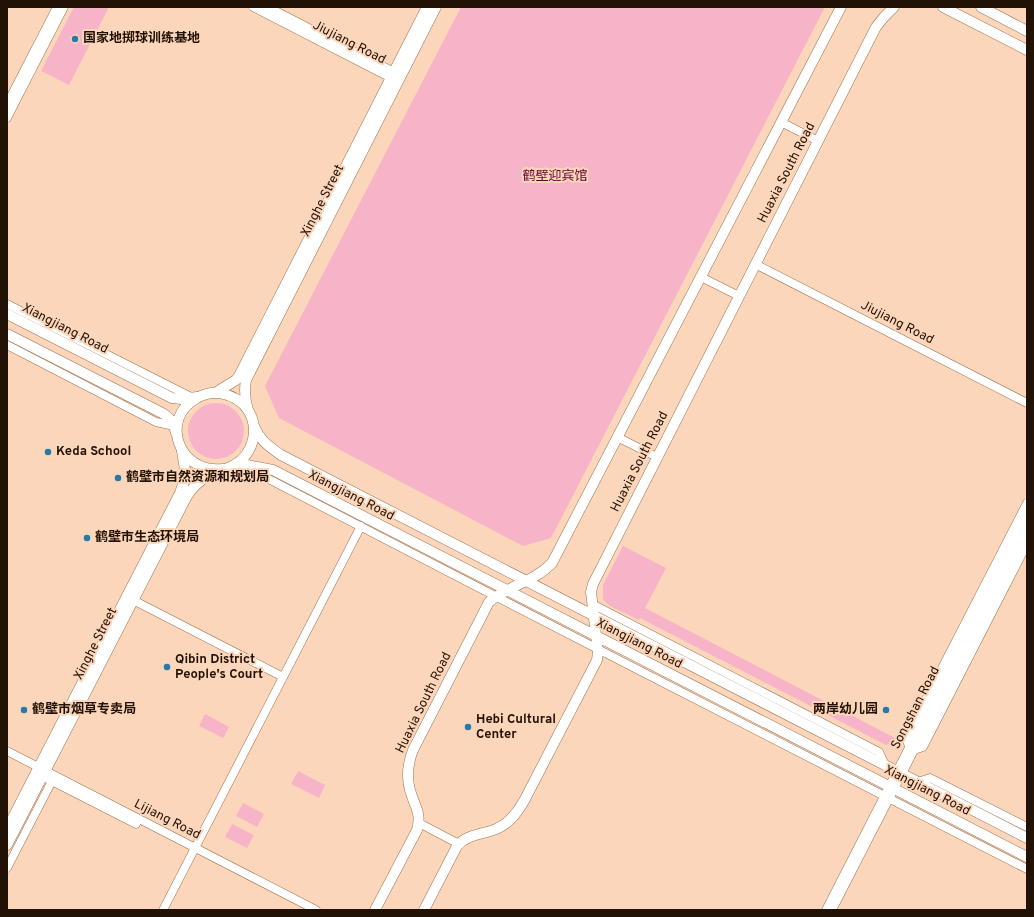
<svg xmlns="http://www.w3.org/2000/svg" width="1034" height="917" viewBox="0 0 1034 917" font-family="Overpass,'Noto Sans SC',sans-serif">
	<rect width="100%" height="100%" fill="#fcd6ba"/>
	<path fill="#f7b3c8" d="M 74,7 L 109,7 L 69,85 L 41,71 Z
		M 461,7 L 825,7 L 551,538 L 523,546 L 279,418 L 265,386 Z
		M188 431a28 28 0 1 1 56 0a28 28 0 1 1-56 0Z
		M 623,546 L 666,568 L 645,608 L 897,739 L 892,743 L 886,745 L 640,618 L 639,620 L 608,605 L 603,599 L 603,585 Z
		M 205,714 L 229,727 L 223,738 L 199,726 Z
		M 298,771 L 325,785 L 319,798 L 291,784 Z
		M 243,803 L 264,814 L 257,827 L 236,816 Z
		M 232,824 L 254,835 L 247,848 L 225,837 Z"/>
	<g fill="none" stroke-linecap="round" stroke-linejoin="round">
		<g stroke="#9d7251" stroke-width="9">
			<path id="minor" d="M 253,7 L 391,78
				M 268,7 L 394,72
				M 7,104 L 57,7
				M 7,118 L 64,7
				M 781,122 L 818,141
				M 755,264 L 1027,403
				M 701,277 L 739,296
				M 7,304 L 193,398
				M 7,345 L 156,422 L 174,426
				M 617,437 L 657,457
				M 244,467 L 257,473 L 621,661 L 1027,869
				M 133,600 L 283,677
				M 592,604 L 879,752 L 885,765
				M 909,746 L 906,738 L 1027,503
				M 914,750 L 923,747 L 1027,544
				M 7,751 L 316,910
				M 38,774 L 136,824
				M 918,782 L 930,778 L 1027,827
				M 419,823 L 459,844
				M 7,868 L 52,781
				M 163,910 L 361,526
				M 826,910 L 1027,517
				M 832,910 L 1027,530"/>
		</g>
		<g stroke="#9d7251" stroke-width="11">
			<path id="major" d="M 943,7 L 1027,50
				M 981,7 L 1027,31
				M 7,314 L 172,398 L 182,399 L 197,397
				M 7,334 L 164,414 L 173,422 L 176,433
				M 215,393 L 236,380 L 239,376 L 427,7
				M 248,410 C 245,400 244,391 246,380 L 436,7
				M 254,426 C 261,441 267,445 281,455 L 1027,838
				M 236,464 L 247,465 L 273,470 L 1027,857
				M 7,829 L 180,493 L 186,476 L 182,451
				M 7,845 L 187,496 C 192,488 198,482 206,477 C 215,472 225,470 234,465 C 253,455 260,429 248,410 C 242,401 231,395 220,393 C 212,392 204,394 197,398 C 159,418 178,474 223,469
				M 375,910 L 417,830 C 422,812 414,806 410,790 C 406,776 408,763 413,750 L 489,602 C 507,586 534,582 552,563 L 841,7
				M 424,910 L 457,846 C 467,834 482,835 496,829 C 509,824 517,813 524,801 L 597,660 L 598,652 L 591,592 L 593,584 L 876,27 L 884,17 L 894,7"/>
		</g>
		<use href="#minor" stroke="#fff" stroke-width="8"/>
		<use href="#major" stroke="#fff" stroke-width="10"/>
	</g>
	<g fill="#257aaa" stroke="#fcd6ba" stroke-width="1.5">
		<circle cx="75" cy="39" r="4"/>
		<circle cx="48" cy="452" r="4"/>
		<circle cx="118" cy="478" r="4"/>
		<circle cx="87" cy="538" r="4"/>
		<circle cx="167" cy="667" r="4"/>
		<circle cx="24" cy="710" r="4"/>
		<circle cx="886" cy="710" r="4"/>
		<circle cx="468" cy="727" r="4"/>
	</g>
	<g text-anchor="middle" dominant-baseline="central" stroke-width="4" stroke-linejoin="round" paint-order="stroke">
		<g font-size="13" font-weight="bold" fill="#221105" stroke="#fcd6ba" text-anchor="start">
			<text x="83" y="39">国家地掷球训练基地</text>
			<text x="56" y="452">Keda School</text>
			<text x="126" y="478">鹤壁市自然资源和规划局</text>
			<text x="95" y="538">鹤壁市生态环境局</text>
			<text x="175" y="660">Qibin District<tspan x="175" dy="15">People's Court</tspan></text>
			<text x="32" y="710">鹤壁市烟草专卖局</text>
			<text x="878" y="710" text-anchor="end">两岸幼儿园</text>
			<text x="476" y="720">Hebi Cultural<tspan x="476" dy="15">Center</tspan></text>
		</g>
		<g font-size="13" fill="#221105" stroke="#fcd6ba">
			<text transform="translate(349 43) rotate(27)">Jiujiang Road</text>
			<text transform="translate(787 173) rotate(-63)">Huaxia South Road</text>
			<text transform="translate(323 201) rotate(-63)">Xinghe Street</text>
			<text transform="translate(897 323) rotate(27)">Jiujiang Road</text>
			<text transform="translate(65 329) rotate(27)">Xiangjiang Road</text>
			<text transform="translate(640 462) rotate(-63)">Huaxia South Road</text>
			<text transform="translate(351 496) rotate(27)">Xiangjiang Road</text>
			<text transform="translate(96 644) rotate(-63)">Xinghe Street</text>
			<text transform="translate(639 644) rotate(27)">Xiangjiang Road</text>
			<text transform="translate(424 703) rotate(-64)">Huaxia South Road</text>
			<text transform="translate(916 708) rotate(-63)">Songshan Road</text>
			<text transform="translate(927 791) rotate(27)">Xiangjiang Road</text>
			<text transform="translate(167 820) rotate(27)">Lijiang Road</text>
		</g>
		<g font-size="13" fill="#680537" stroke="#fcd6ba">
			<text x="555" y="177">鹤壁迎宾馆</text>
		</g>
	</g>
	<rect width="1034" height="917" fill="none" stroke="#221105" stroke-width="16"/>
</svg>
